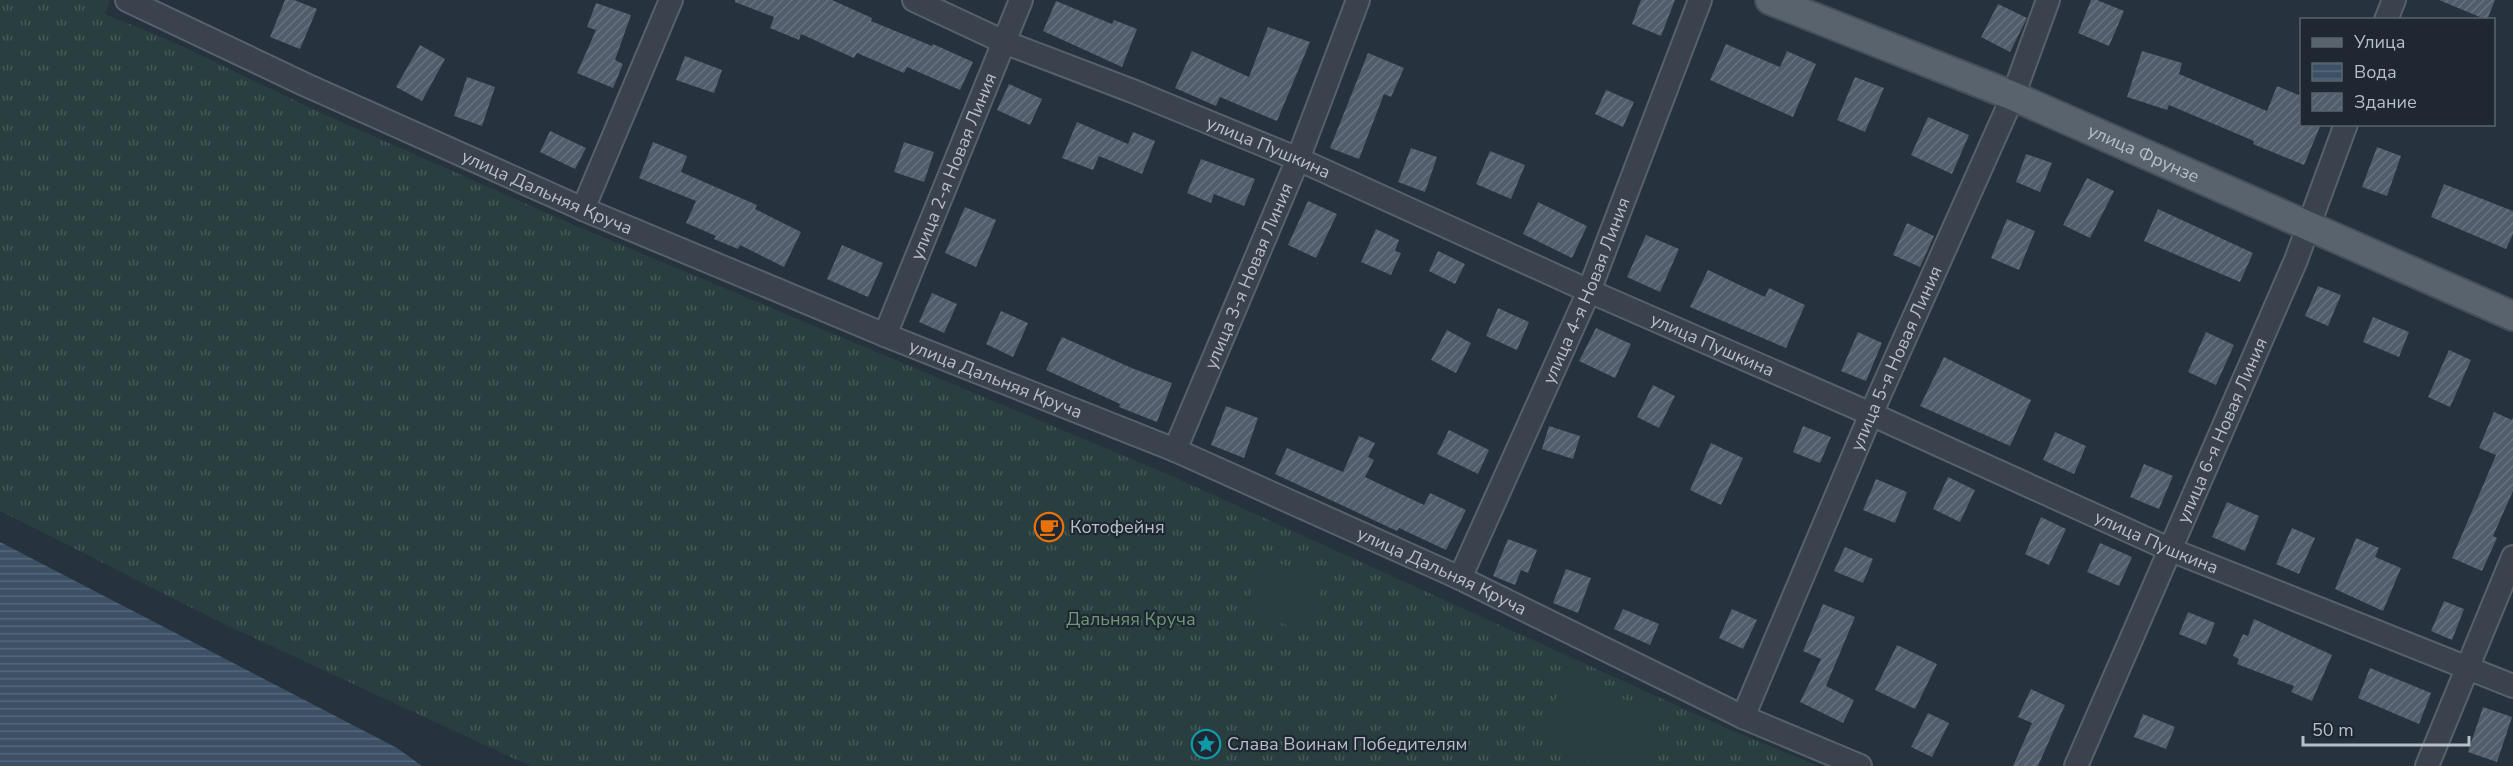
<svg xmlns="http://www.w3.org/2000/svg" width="2513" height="766" viewBox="0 0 2513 766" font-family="'Nunito Sans',sans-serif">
	<defs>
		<pattern id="grass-tufts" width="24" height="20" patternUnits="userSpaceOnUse" patternTransform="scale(1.5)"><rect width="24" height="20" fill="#293f3f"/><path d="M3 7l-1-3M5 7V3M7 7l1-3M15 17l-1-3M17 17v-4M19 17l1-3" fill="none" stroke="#465959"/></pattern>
		<pattern id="water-rules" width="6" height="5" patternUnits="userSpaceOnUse" patternTransform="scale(1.5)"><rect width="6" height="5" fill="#3c5165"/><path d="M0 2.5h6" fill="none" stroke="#56687a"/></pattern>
		<pattern id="building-hatch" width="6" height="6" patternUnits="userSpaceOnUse" patternTransform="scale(1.5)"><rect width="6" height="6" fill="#515d6b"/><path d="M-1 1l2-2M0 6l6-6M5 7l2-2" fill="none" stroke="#68727f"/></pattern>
	</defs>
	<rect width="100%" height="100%" fill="#26323d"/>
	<path fill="url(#grass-tufts)" d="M 0,0 L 110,0 L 105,14 L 171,41 L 317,111 L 581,228 L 1165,473 L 1733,731 L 1818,766 L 530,766 L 224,624 L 0,511 Z"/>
	<path fill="#293f3f" d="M 1267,558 L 1324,583 L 1303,632 L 1246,608 Z
		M 1566,675 L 1664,716 L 1643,766 L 1602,766 L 1539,739 Z"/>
	<path fill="url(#water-rules)" d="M 0,542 L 397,748 L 422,766 L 0,766 Z"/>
	<path fill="url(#building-hatch)" d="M 285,0 L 294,0 L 317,9 L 300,49 L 270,37 Z
		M 735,0 L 832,0 L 872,18 L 871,21 L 932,46 L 933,44 L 973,62 L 960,90 L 907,67 L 904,73 L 857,53 L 854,58 L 801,34 L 799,40 L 770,28 L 774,17 L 735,2 Z
		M 1641,0 L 1675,0 L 1661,36 L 1632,24 Z
		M 2091,0 L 2097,0 L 2124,11 L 2109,46 L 2078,33 Z
		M 2439,0 L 2495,0 L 2487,20 Z
		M 1056,1 L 1112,24 L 1114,20 L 1137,29 L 1122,67 L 1043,31 Z
		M 596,3 L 631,15 L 615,60 L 623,64 L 613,88 L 577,73 L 596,30 L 587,27 Z
		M 1998,4 L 2027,18 L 2010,52 L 1981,37 Z
		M 1268,27 L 1310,42 L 1277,121 L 1220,97 L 1216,106 L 1175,88 L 1192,51 L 1249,77 Z
		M 1726,44 L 1780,67 L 1787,51 L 1816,64 L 1793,117 L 1710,80 Z
		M 420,45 L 445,59 L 422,101 L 396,87 Z
		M 2142,51 L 2182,63 L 2179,74 L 2267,111 L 2277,86 L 2301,96 L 2301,124 L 2321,124 L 2304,165 L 2253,144 L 2254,141 L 2169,105 L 2167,110 L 2127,97 Z
		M 1368,53 L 1404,68 L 1391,97 L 1384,94 L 1359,159 L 1330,148 Z
		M 685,56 L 722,70 L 714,93 L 676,80 Z
		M 467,77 L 495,87 L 482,126 L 454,116 Z
		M 1855,77 L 1884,88 L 1865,132 L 1837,120 Z
		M 1009,84 L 1042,99 L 1030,125 L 997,110 Z
		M 1606,90 L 1634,102 L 1623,127 L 1595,114 Z
		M 1928,117 L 1969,135 L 1952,174 L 1911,155 Z
		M 1077,122 L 1128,144 L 1133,132 L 1155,141 L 1142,174 L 1099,156 L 1093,170 L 1062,158 Z
		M 550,131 L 586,148 L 575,169 L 540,152 Z
		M 653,142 L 687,156 L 681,172 L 757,205 L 755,209 L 801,232 L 784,267 L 740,245 L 738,249 L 714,239 L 716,236 L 686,223 L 696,201 L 639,178 Z
		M 904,142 L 934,152 L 924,182 L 894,172 Z
		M 2377,147 L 2401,156 L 2387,196 L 2362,187 Z
		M 1411,148 L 1437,157 L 1425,192 L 1398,182 Z
		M 1490,151 L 1525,165 L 1511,199 L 1476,184 Z
		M 2026,154 L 2052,163 L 2040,192 L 2016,182 Z
		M 1201,159 L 1255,179 L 1244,206 L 1214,194 L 1211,203 L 1187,193 Z
		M 2087,178 L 2114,191 L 2090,238 L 2063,225 Z
		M 2444,184 L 2513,211 L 2513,234 L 2506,249 L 2431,217 Z
		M 1308,201 L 1337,214 L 1316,258 L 1288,245 Z
		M 1538,202 L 1587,226 L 1572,258 L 1523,234 Z
		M 965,207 L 996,220 L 976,267 L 945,253 Z
		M 2158,209 L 2253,253 L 2240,282 L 2144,241 Z
		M 2007,219 L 2035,231 L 2019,270 L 1991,258 Z
		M 1907,223 L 1934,236 L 1920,267 L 1893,255 Z
		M 1376,229 L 1399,240 L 1395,251 L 1401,253 L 1391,275 L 1361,262 Z
		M 1646,235 L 1679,249 L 1660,292 L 1627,277 Z
		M 842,245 L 883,263 L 868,297 L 827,279 Z
		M 1438,251 L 1465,264 L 1455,284 L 1429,271 Z
		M 1708,270 L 1765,297 L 1769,288 L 1805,305 L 1786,348 L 1690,307 Z
		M 2318,286 L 2341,295 L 2328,326 L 2305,316 Z
		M 932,293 L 957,304 L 944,333 L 919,322 Z
		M 1498,308 L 1529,322 L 1517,350 L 1486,336 Z
		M 1001,311 L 1028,323 L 1013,357 L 986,344 Z
		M 2373,317 L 2409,332 L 2399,357 L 2363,342 Z
		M 1596,328 L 1631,344 L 1615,378 L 1579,361 Z
		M 1447,330 L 1471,343 L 1456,373 L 1431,360 Z
		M 1858,332 L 1882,343 L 1866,381 L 1841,371 Z
		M 2206,332 L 2234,345 L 2216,385 L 2188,372 Z
		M 1062,337 L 1134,369 L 1172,383 L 1157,422 L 1119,407 L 1120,404 L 1046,370 Z
		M 2449,350 L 2471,360 L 2450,407 L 2428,397 Z
		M 1944,357 L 2031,400 L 2010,446 L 1920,406 Z
		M 1653,385 L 1675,396 L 1659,428 L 1637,417 Z
		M 1226,406 L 1258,418 L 1244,458 L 1211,445 Z
		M 2494,412 L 2512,420 L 2513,417 L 2513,491 L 2493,536 L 2497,538 L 2482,571 L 2452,558 L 2496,455 L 2479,448 Z
		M 1549,426 L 1580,436 L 1573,459 L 1542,449 Z
		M 1803,426 L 1831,437 L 1820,463 L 1793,452 Z
		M 1449,430 L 1489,450 L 1478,474 L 1437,454 Z
		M 2055,432 L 2086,446 L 2074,474 L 2043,460 Z
		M 1359,436 L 1375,443 L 1368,457 L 1374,460 L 1365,477 L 1424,505 L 1430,493 L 1466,510 L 1446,550 L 1399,528 L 1397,531 L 1275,474 L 1287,448 L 1343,472 Z
		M 1711,443 L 1743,458 L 1721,505 L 1690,490 Z
		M 2144,464 L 2173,476 L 2159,509 L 2130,497 Z
		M 1948,477 L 1975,490 L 1960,522 L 1933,509 Z
		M 1876,479 L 1907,492 L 1895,523 L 1863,510 Z
		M 2227,502 L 2259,516 L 2245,551 L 2212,537 Z
		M 2041,517 L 2066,529 L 2049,565 L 2025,554 Z
		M 2292,528 L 2315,538 L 2299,574 L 2276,564 Z
		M 2356,538 L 2379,548 L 2375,557 L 2401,568 L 2383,611 L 2335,589 Z
		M 1508,539 L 1537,550 L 1528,573 L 1521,570 L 1515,585 L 1493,576 Z
		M 2100,543 L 2132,557 L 2119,586 L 2087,572 Z
		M 1845,547 L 1873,559 L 1863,583 L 1834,571 Z
		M 1566,569 L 1591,578 L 1578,613 L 1553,603 Z
		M 2444,601 L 2464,609 L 2452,640 L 2431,631 Z
		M 1823,604 L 1855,617 L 1826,686 L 1854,700 L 1843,723 L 1800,702 L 1821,659 L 1803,651 Z
		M 1623,609 L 1659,624 L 1650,645 L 1614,629 Z
		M 1732,609 L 1757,620 L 1743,649 L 1719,638 Z
		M 2188,612 L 2215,623 L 2206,645 L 2179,634 Z
		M 2254,619 L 2332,655 L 2312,701 L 2291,692 L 2294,686 L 2237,664 L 2239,659 L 2233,656 L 2243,634 L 2248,636 Z
		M 1897,645 L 1937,664 L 1915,709 L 1875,690 Z
		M 2370,668 L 2431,693 L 2419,724 L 2358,698 Z
		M 2031,689 L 2065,705 L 2038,766 L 2013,766 L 2032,723 L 2018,717 Z
		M 2483,707 L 2512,717 L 2497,762 L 2468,752 Z
		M 1928,713 L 1949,723 L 1932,757 L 1911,747 Z
		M 2143,714 L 2175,727 L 2166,749 L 2134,737 Z"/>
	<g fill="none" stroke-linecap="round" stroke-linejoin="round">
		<g stroke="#58616b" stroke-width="26">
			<g id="minor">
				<path id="s1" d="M 127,0 L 306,85 L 583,209 L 885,335 L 1175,450 L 1460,578 L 1743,717 L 1860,766"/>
				<path id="s2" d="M 914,0 L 1004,42 L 1135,92 L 1298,159 L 1589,291 L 1871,414 L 2171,550 L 2513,686"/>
				<path d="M 2386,20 L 2394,0"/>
				<path d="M 583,209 L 671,0"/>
				<path id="s3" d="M 885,335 L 1021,0"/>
				<path id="s4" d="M 1175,450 L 1298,159 L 1358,0"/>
				<path id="s5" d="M 1460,578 L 1589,291 L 1700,0"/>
				<path id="s6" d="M 1743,717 L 1871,414 L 2013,96 L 2048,0"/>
				<path id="s7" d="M 2076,766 L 2296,260 L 2346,124"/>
				<path d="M 2427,766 L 2513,557"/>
			</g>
		</g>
		<g stroke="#464f59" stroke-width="32">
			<g id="major">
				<path id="s8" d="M 1770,0 L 2013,96 L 2513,316"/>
			</g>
		</g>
		<use href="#minor" stroke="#3a434d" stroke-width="22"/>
		<use href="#major" stroke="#58636d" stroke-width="28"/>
	</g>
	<defs>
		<g id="cafe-ring" transform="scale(1.5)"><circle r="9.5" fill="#1f2832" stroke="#e8710a" stroke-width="1.5"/><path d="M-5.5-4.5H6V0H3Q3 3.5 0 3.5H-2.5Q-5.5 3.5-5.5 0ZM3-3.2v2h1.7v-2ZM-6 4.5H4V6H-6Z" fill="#e8710a"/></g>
		<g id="sight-ring" transform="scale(1.5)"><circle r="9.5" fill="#1f2832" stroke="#0f9aa8" stroke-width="1.5"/><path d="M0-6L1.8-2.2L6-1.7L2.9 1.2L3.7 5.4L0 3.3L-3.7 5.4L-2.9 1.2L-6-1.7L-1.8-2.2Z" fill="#0f9aa8"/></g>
	</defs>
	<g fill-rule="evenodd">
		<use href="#cafe-ring" x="1049" y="527"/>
		<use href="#sight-ring" x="1206" y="744"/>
	</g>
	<g text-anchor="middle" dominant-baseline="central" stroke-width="4.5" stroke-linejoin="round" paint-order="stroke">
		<g font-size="18" fill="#b6bec8" stroke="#1f2832">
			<text stroke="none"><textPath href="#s2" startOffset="384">улица Пушкина</textPath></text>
			<text stroke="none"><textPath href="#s8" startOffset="404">улица Фрунзе</textPath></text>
			<text stroke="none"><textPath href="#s3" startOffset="182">улица 2-я Новая Линия</textPath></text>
			<text stroke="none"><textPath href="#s1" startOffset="462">улица Дальняя Круча</textPath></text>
			<text stroke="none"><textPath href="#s4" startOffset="189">улица 3-я Новая Линия</textPath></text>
			<text stroke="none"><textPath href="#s5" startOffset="314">улица 4-я Новая Линия</textPath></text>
			<text stroke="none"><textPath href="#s2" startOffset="870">улица Пушкина</textPath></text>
			<text stroke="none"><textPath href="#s6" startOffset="390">улица 5-я Новая Линия</textPath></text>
			<text stroke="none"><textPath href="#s1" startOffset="948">улица Дальняя Круча</textPath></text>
			<text stroke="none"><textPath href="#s7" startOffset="366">улица 6-я Новая Линия</textPath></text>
			<text stroke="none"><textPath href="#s2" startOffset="1356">улица Пушкина</textPath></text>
			<text stroke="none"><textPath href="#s1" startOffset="1434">улица Дальняя Круча</textPath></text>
		</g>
		<g font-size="18" fill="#b6bec8" stroke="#1f2832" text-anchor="start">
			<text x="1070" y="527">Котофейня</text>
			<text x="1227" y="744">Слава Воинам Победителям</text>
		</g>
		<g font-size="18" fill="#6e9875" stroke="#1f2832">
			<text x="1131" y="619">Дальняя Круча</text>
		</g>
	</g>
	<rect x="2300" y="18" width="195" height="108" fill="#1f2832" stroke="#5b646e" stroke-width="1.5"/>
	<rect x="2312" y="38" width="30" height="9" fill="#58636d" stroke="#5b646e" stroke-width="1.5"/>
	<text x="2354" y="48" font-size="18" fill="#b6bec8">Улица</text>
	<rect x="2312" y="63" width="30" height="18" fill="url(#water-rules)" stroke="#5b646e" stroke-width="1.5"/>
	<text x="2354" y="78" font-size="18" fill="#b6bec8">Вода</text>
	<rect x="2312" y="93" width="30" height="18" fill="url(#building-hatch)" stroke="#5b646e" stroke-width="1.5"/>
	<text x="2354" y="108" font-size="18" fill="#b6bec8">Здание</text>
	<path d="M2303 736v9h166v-9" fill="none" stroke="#b6bec8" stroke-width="3"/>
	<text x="2312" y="736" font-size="18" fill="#b6bec8" stroke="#1f2832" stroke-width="4.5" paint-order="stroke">50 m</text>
</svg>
